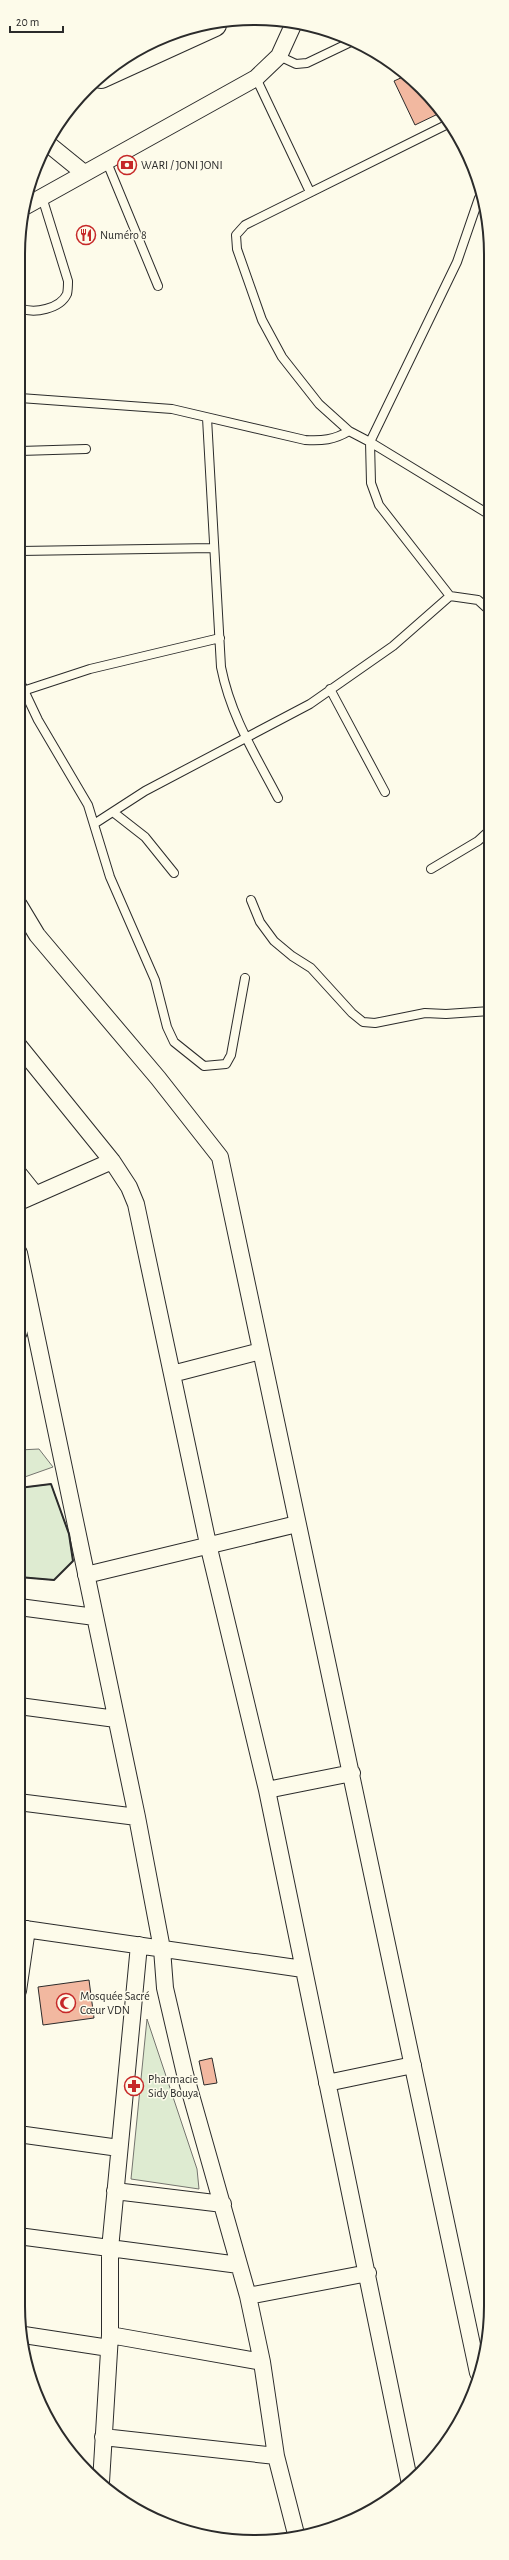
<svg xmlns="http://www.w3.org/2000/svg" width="509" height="2560" viewBox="0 0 509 2560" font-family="'Alegreya Sans',sans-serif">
	<rect width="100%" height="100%" fill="#fdfbea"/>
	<path fill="#deebd1" stroke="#74746e" d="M 39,1449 L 53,1467 L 19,1479 L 19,1450 Z
		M 51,1484 L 69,1534 L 73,1561 L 54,1580 L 19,1577 L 19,1488 Z
		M 147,2019 L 197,2169 L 199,2189 L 131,2179 Z"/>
	<path fill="#f2b8a0" stroke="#2b2b2b" d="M 405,76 L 422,87 L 440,113 L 415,125 L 394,81 Z
		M 89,1980 L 94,2018 L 43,2025 L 38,1987 Z
		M 212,2058 L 217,2083 L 204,2085 L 199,2061 Z"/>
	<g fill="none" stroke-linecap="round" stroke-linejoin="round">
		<g stroke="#2b2b2b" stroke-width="10">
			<path id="lane" d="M 279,56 L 296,64 L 307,63 L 353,41
				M 256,78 L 310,192
				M 448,124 L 245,225 L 236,235 L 237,249 L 262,320 L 282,357 L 319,404 L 349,431 L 370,442 L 490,515
				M 106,160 L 158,286
				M 479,198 L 457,262 L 370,442 L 371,483 L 379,505 L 450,596 L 478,600 L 490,611
				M 20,308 C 34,314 60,309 67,294 C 68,290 68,285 68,281 L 42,197
				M 20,398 L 172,409 L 305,440 C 322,441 334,440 349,431
				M 207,418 L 221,667 C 231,717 255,754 278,798
				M 20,451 L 86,449
				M 20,551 L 213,548
				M 20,682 L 38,720 L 88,805 L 110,877 L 155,980 L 167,1027 L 174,1042 L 204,1066 L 226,1064 L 231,1055 L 245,978
				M 330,689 L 385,792
				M 23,691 L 90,669 L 220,638
				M 113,812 L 145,837 L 174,873
				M 94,824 L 145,791 L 310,704 L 393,646 L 450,596
				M 431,869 L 478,841 L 490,830
				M 251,900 L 260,922 L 274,941 L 292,956 L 311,968 L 352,1013 L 363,1022 L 375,1023 L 425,1013 L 446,1014 L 490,1011"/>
		</g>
		<g stroke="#2b2b2b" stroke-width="18">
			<path id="street" d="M 47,143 L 84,173
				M 26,206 L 256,78 L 279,56 L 294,23
				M 19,905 L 37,935 L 158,1078 L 220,1157 L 478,2373
				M 19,1046 L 112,1161 L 129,1187 L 136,1204 L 208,1544 L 267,1790 L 410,2484
				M 19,1174 L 35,1194
				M 19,1202 L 112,1161
				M 19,1253 L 137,1817 L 162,1949 L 165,1988 L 185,2074 L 248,2296 L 262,2362 L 276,2456 L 296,2534
				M 19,1332 L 24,1296
				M 172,1374 L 261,1351
				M 86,1575 L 297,1524
				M 19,1607 L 95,1617
				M 19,1706 L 116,1719
				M 267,1790 L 352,1773
				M 18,1802 L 137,1817
				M 18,1928 L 303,1969
				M 18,1991 L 27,1929
				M 327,2083 L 413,2065
				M 18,2134 L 119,2148
				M 115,2191 L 223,2204
				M 18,2236 L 239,2265
				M 248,2296 L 368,2273
				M 24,2335 L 109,2348
				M 110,2335 L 262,2362
				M 103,2437 L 276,2456
				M 101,2482 L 110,2335 L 110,2249 L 139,1945"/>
		</g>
		<g stroke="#2b2b2b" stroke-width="24">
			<path id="primary" d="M 101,77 L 215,25"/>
		</g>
		<use href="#lane" stroke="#fdfbea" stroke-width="8"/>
		<use href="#street" stroke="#fdfbea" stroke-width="16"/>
		<use href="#primary" stroke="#fdfbea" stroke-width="22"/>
		<path stroke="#2b2b2b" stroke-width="2" d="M 19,1577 L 54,1580 L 73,1561 L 69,1534 L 51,1484 L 19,1488"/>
	</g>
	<defs>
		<g id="bank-ring" transform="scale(1)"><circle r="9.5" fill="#fdfbea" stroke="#c62828" stroke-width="1.5"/><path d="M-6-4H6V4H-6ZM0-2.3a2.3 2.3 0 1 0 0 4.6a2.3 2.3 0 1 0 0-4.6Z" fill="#c62828"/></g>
		<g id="restaurant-ring" transform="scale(1)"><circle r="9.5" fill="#fdfbea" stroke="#c62828" stroke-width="1.5"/><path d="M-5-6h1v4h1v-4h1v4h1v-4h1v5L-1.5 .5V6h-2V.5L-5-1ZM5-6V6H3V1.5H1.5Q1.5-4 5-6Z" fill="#c62828"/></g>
		<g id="mosque-ring" transform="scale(1)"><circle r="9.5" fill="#fdfbea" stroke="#c62828" stroke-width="1.5"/><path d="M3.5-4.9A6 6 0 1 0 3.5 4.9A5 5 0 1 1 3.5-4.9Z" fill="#c62828"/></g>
		<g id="pharmacy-ring" transform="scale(1)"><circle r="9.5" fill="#fdfbea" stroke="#c62828" stroke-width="1.5"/><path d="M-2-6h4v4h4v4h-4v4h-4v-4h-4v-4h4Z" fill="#c62828"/></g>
	</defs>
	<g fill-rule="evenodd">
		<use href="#bank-ring" x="127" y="165"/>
		<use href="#restaurant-ring" x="86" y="235"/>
		<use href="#mosque-ring" x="66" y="2003"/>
		<use href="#pharmacy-ring" x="134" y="2086"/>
	</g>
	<g text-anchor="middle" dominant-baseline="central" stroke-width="3" stroke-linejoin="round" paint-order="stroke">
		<g font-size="12" fill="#2b2b2b" stroke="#fdfbea" text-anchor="start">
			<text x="141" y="165">WARI / JONI JONI</text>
			<text x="100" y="235">Numéro 8</text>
			<text x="80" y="1996">Mosquée Sacré<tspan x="80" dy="14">Cœur VDN</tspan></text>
			<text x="148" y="2079">Pharmacie<tspan x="148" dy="14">Sidy Bouya</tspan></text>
		</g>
	</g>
	<path d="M0 0H509V2560H0ZM254 25H255A229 229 0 0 1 484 254V2306A229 229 0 0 1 255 2535H254A229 229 0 0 1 25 2306V254A229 229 0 0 1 254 25Z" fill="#fdfbea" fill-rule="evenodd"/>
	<path fill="none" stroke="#2b2b2b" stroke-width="2" d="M254 25H255A229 229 0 0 1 484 254V2306A229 229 0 0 1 255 2535H254A229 229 0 0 1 25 2306V254A229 229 0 0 1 254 25Z"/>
	<path d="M10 26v6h53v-6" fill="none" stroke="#2b2b2b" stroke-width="2"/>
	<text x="16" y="26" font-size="12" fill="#2b2b2b" stroke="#fdfbea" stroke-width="3" paint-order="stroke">20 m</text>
</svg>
